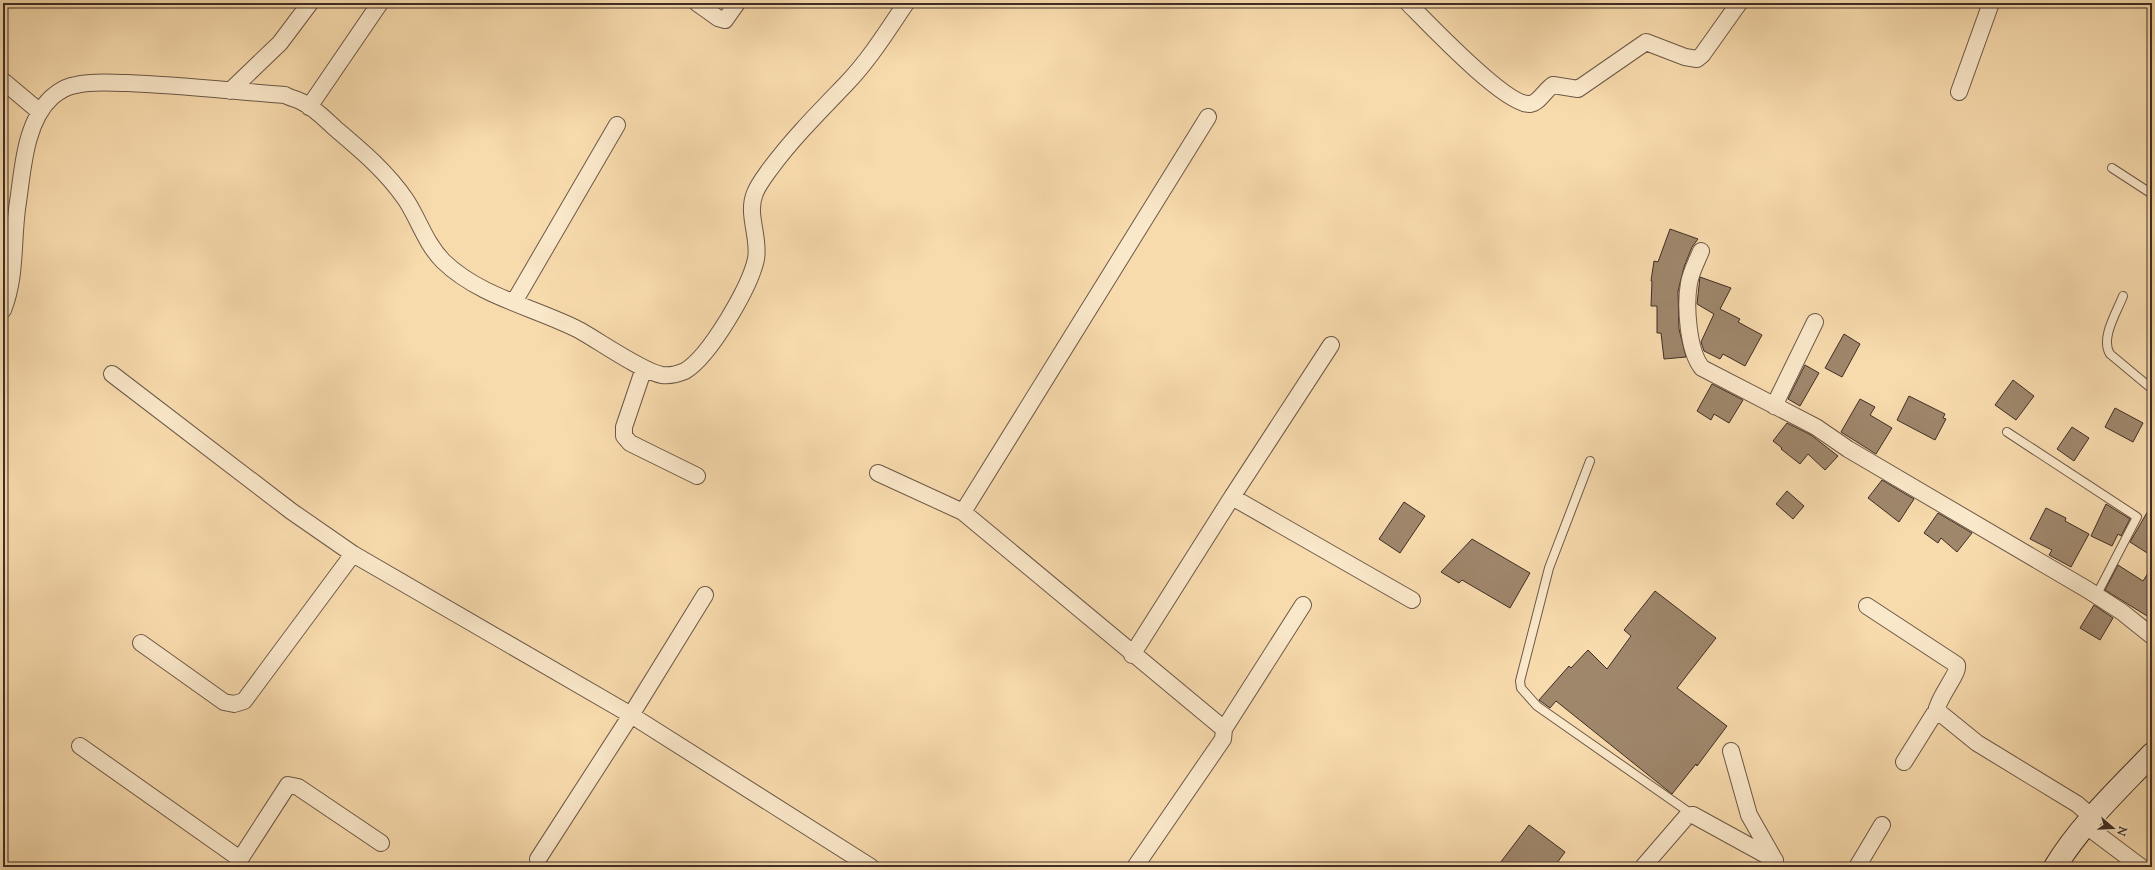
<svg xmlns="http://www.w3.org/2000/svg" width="2155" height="870" viewBox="0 0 2155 870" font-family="'Sorts Mill Goudy',serif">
	<rect width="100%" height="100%" fill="#f8dbad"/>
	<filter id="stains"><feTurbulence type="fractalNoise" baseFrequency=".005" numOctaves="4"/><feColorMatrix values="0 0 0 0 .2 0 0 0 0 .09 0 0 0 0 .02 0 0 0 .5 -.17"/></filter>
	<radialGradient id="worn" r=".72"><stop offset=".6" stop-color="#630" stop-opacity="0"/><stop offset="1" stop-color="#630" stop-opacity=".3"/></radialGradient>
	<path fill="#9f876c" stroke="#3f2d26" d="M 1670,229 L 1698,239 L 1692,247 L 1684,267 L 1678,291 L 1679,329 L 1686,357 L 1664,359 L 1661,333 L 1657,333 L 1657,306 L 1651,306 L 1652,281 L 1651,281 L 1654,261 L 1658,262 Z
		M 1700,277 L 1731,288 L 1720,309 L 1740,319 L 1738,322 L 1762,335 L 1745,366 L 1723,354 L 1720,359 L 1704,351 L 1701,342 L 1714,314 L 1697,304 Z
		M 1844,334 L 1860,344 L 1842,377 L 1825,368 Z
		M 1805,365 L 1819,373 L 1800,406 L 1788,399 Z
		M 2013,380 L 2034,396 L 2016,420 L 1995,405 Z
		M 1712,384 L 1743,400 L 1729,423 L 1714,414 L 1711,420 L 1697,411 Z
		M 1909,396 L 1945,414 L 1943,418 L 1946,419 L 1935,440 L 1897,420 Z
		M 1860,399 L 1875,407 L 1870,415 L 1892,428 L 1876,454 L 1841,432 Z
		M 2115,408 L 2143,423 L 2133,442 L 2105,427 Z
		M 1787,423 L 1811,435 L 1838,456 L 1825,470 L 1808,454 L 1800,464 L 1781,449 L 1782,448 L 1773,441 Z
		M 2072,427 L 2089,438 L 2074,461 L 2057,449 Z
		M 1882,480 L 1914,499 L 1899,522 L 1868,498 Z
		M 1787,491 L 1804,506 L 1793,519 L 1776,504 Z
		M 1404,502 L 1425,516 L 1400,553 L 1379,539 Z
		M 2106,504 L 2130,519 L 2121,536 L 2118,534 L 2112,546 L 2091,536 Z
		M 2152,504 L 2152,556 L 2130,542 Z
		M 2046,508 L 2066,518 L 2065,521 L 2089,534 L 2071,567 L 2049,555 L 2052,550 L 2030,539 Z
		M 1938,513 L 1972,533 L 1957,552 L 1941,538 L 1938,543 L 1924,533 Z
		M 1472,539 L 1530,573 L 1510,608 L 1462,580 L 1459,583 L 1441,572 Z
		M 2118,565 L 2143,581 L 2152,567 L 2152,619 L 2105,590 Z
		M 1655,591 L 1716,638 L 1677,688 L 1727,726 L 1697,766 L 1696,764 L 1672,794 L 1556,701 L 1550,708 L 1539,700 L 1569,666 L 1571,668 L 1588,650 L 1607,669 L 1631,636 L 1624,630 Z
		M 2094,605 L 2113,618 L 2100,640 L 2080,628 Z
		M 1529,825 L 1565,852 L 1554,867 L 1497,867 Z"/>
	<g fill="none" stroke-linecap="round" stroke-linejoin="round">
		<g stroke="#6d5848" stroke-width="10">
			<path id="lane" d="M 2112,168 L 2152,194
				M 2123,296 C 2117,312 2100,338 2110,354 L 2152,389
				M 2007,432 L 2137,517 L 2096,596
				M 1590,461 L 1549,568 L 1520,681 L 1521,688 L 1537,706 L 1693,815"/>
		</g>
		<g stroke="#6d5848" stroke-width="18">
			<path id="street" d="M 697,3 L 718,18 L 725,20 L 737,3
				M 1408,3 C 1427,22 1506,106 1530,104 C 1539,103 1545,90 1553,85 L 1578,89 L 1646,42 L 1685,57 L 1697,59 L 1702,55 L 1739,3
				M 3,81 L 40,112
				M 230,91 L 280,43 L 310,3
				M 1959,92 L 1991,3
				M 309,107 L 380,3
				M 1701,251 C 1697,261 1691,272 1689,283 C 1685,306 1688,351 1702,368 L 1816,427 L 1848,449 L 2088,590 L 2122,612 L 2152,636
				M 514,302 L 617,125
				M 3,310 C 17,275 12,238 18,202 C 23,168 25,122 52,97 C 59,91 66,86 76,85 C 92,81 110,83 127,83 C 180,85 232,91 285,95 C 290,98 297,99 302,102 C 315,108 326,120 336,129 C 362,151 387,172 406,200 C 419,220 426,244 443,261 C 480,297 534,307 579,330 C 599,341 643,372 662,375 C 670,376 678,374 685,371 C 710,356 750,287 756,259 C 760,237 746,214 755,193 C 758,185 765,176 770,169 C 793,138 820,111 846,84 C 869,60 888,30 906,3
				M 644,368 L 624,427 L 624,436 L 630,443 L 697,476
				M 112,374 L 291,511 L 353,554 L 631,715 L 871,867
				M 1774,406 L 1815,322
				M 878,473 L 963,512 L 1224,729 L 1223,739 L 1135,867
				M 1232,497 L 1331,345
				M 963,512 L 1208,117
				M 1867,606 L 1957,665 C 1959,674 1938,697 1936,712
				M 141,643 L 224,702 L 234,704 L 244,701 L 353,554
				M 1132,655 L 1232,497 L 1412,600
				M 1224,729 L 1303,605
				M 80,746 L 240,859
				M 1731,751 L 1749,815 L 1774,859
				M 1904,762 L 1934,714 L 1940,713 L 1977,743 L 2077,804 L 2092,817
				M 2085,825 L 2141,867
				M 538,859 L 631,715 L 705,595
				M 235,867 L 288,785 L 298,787 L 381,843
				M 1643,867 L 1687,816 L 1693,815 L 1775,860
				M 1857,867 L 1882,825"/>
		</g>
		<g stroke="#3f2d26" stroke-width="24">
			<path id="secondary" d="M 2055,867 C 2081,824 2118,790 2152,754"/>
		</g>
		<use href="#lane" stroke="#fae8ca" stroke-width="8"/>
		<use href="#street" stroke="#fae8ca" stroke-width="16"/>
		<use href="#secondary" stroke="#fae8ca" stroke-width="22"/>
	</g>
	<rect width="2155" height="870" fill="none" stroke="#f8dbad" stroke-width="16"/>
	<rect x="4" y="4" width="2147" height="862" fill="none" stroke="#3f2d26" stroke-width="2"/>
	<rect x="8" y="8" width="2139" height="854" fill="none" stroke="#3f2d26"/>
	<g transform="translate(2113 828) rotate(109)" stroke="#fae8ca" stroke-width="3" paint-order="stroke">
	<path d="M0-3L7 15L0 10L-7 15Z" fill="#3f2d26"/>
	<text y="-6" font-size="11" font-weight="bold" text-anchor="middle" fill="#3f2d26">N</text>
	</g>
	<rect width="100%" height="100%" filter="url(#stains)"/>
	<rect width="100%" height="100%" fill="url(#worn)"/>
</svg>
